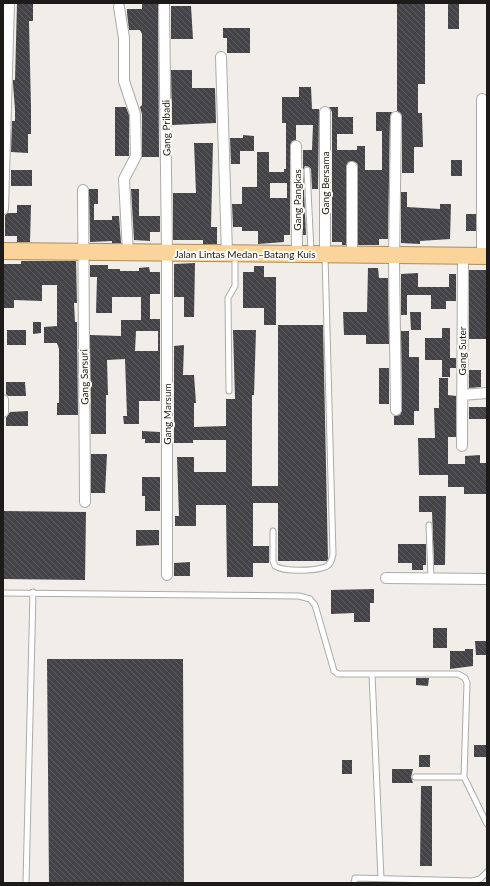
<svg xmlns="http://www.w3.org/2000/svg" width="490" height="886" viewBox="0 0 490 886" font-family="Lato,sans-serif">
	<defs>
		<pattern id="building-back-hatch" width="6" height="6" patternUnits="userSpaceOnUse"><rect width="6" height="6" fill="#444448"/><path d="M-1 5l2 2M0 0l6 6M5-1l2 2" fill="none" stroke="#5c5c5f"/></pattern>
	</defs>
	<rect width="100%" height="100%" fill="#f1eeea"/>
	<path fill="url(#building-back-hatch)" fill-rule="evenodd" d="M 17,3 L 33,3 L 33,21 L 29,21 L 31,108 L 31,134 L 28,134 L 28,153 L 11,152 L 12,121 L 15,121 L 15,110 L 13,84 L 13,80 L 15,80 Z
		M 142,3 L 158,3 L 159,157 L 142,157 L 142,114 L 140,107 L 142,105 L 142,34 L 140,30 L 129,30 L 127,13 L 127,9 L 142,9 Z
		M 397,3 L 425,3 L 425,84 L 418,84 L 418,113 L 422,113 L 423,147 L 414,147 L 414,173 L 402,173 L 402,117 L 401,114 L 397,111 Z
		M 448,3 L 459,3 L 459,29 L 448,29 Z
		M 171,6 L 191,6 L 193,39 L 171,39 Z
		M 223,28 L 250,28 L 250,53 L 227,53 L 227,38 L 223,38 Z
		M 171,70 L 192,70 L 192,88 L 215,88 L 216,123 L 172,125 Z
		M 299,87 L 311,87 L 312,109 L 319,109 L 318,189 L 312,189 L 311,169 L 309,167 L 305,166 L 303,170 L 306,235 L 303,235 L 303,150 L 312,150 L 313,125 L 296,125 L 296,140 L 292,141 L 290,146 L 290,235 L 284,235 L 284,242 L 258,244 L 258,231 L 242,231 L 242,227 L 233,227 L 232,204 L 242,204 L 242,187 L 257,187 L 257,152 L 269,152 L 269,172 L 284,172 L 284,169 L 286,169 L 286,123 L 282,123 L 282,97 L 299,97 ZM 270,183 L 287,183 L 287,198 L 270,198 Z
		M 115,107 L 126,107 L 129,115 L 129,156 L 115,156 Z
		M 329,107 L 338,107 L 338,117 L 353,117 L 353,134 L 337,134 L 337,150 L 357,150 L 357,146 L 365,146 L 365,170 L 382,170 L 382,131 L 376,131 L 376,112 L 392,112 L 390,117 L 388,239 L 379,239 L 379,245 L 358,245 L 358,167 L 357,163 L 352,161 L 348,162 L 346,167 L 346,245 L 342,245 L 342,242 L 332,242 L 332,112 Z
		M 243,135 L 254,136 L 254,151 L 240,151 L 240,164 L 231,164 L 230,138 L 243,138 Z
		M 194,143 L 213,143 L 211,227 L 217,227 L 217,244 L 203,244 L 203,240 L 173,240 L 173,193 L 196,193 Z
		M 451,160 L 462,160 L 462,176 L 451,176 Z
		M 11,170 L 32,170 L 32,186 L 11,186 Z
		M 89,189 L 98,189 L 98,204 L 94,204 L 94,220 L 112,220 L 112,216 L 119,216 L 121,243 L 112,243 L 112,241 L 90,242 Z
		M 131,189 L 139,189 L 139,216 L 160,216 L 160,232 L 150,232 L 150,241 L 134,240 Z
		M 401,192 L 407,192 L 407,207 L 440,209 L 440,204 L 451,204 L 450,239 L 420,241 L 420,244 L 401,243 Z
		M 17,205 L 31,205 L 30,242 L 17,242 L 17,236 L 5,236 L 5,215 L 8,213 L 17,213 Z
		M 466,214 L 476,214 L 476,231 L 466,231 Z
		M 21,261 L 76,261 L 77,303 L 74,303 L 75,322 L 77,322 L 78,415 L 57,415 L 57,403 L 59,403 L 59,349 L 57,343 L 44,343 L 44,327 L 57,326 L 57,285 L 42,285 L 42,301 L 14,300 L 14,308 L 3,308 L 4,264 L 21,264 Z
		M 195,263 L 194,317 L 184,317 L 184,297 L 174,297 L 174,264 Z
		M 90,265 L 108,265 L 108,269 L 120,269 L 120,271 L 139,271 L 139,268 L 149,267 L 150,272 L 160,272 L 160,294 L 150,294 L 150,319 L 160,319 L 160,401 L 139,401 L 139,424 L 124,424 L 123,416 L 127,416 L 125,359 L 107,360 L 108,395 L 106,395 L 106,434 L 91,434 L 90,335 L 121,336 L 121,320 L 141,320 L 141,297 L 112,297 L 112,313 L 96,313 L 97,277 L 90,277 ZM 136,331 L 158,331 L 158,351 L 135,351 Z
		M 254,266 L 264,266 L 264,277 L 276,277 L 276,325 L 264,325 L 264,308 L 243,308 L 243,272 L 254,272 Z
		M 368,268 L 378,268 L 379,278 L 388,278 L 389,344 L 366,344 L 366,335 L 344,335 L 343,312 L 367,312 Z
		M 469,270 L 487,270 L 487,339 L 469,339 Z
		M 418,273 L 418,287 L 449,287 L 449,274 L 456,274 L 456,301 L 446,301 L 446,309 L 431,309 L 431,295 L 407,295 L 407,315 L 401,315 L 401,274 Z
		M 410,312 L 421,312 L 421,330 L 411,330 Z
		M 33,322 L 41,322 L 41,333 L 33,334 Z
		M 278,325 L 323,325 L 328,559 L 327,561 L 278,561 L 278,503 L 253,503 L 253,546 L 269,546 L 269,563 L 253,563 L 253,577 L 227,577 L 226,505 L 196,505 L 196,526 L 175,526 L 175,516 L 179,516 L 177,457 L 194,457 L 194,472 L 226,472 L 226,440 L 193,440 L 193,443 L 174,443 L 174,346 L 184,345 L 183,375 L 194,375 L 196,403 L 194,403 L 194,427 L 226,426 L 226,399 L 235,399 L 233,330 L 256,330 L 254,395 L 252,395 L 252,486 L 278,486 Z
		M 442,328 L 450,328 L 450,358 L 456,358 L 456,368 L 450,368 L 450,377 L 442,377 L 442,360 L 425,360 L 425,338 L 442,338 Z
		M 7,330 L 26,330 L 26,345 L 7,345 Z
		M 401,331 L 409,331 L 409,357 L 419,357 L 419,411 L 414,411 L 414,425 L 394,425 L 394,416 L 400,415 L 402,410 Z
		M 379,368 L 389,368 L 389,404 L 379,404 Z
		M 469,370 L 481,370 L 481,387 L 469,388 Z
		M 439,378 L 448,378 L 448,395 L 456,396 L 456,437 L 448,437 L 448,464 L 465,464 L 465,456 L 480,455 L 480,463 L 487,463 L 487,494 L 464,494 L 464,487 L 448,487 L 448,475 L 419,475 L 418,438 L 435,438 L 434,408 L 439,408 Z
		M 6,382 L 25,382 L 26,396 L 8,396 L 6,394 Z
		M 469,407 L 487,407 L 487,419 L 469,419 Z
		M 28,411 L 28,426 L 6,426 L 6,418 L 10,412 Z
		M 142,431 L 160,432 L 160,443 L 145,443 L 145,439 L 142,439 Z
		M 91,454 L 107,454 L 105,493 L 91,493 Z
		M 142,477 L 160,477 L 160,511 L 145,511 L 145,496 L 142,496 Z
		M 419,496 L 446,496 L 445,565 L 434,565 L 432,512 L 419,512 Z
		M 3,511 L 86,512 L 85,580 L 3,579 Z
		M 136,530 L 159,530 L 159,545 L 136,546 Z
		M 398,544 L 426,544 L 426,565 L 423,565 L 423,570 L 412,570 L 412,563 L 398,563 Z
		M 190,562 L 190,576 L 174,576 L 174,563 Z
		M 374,589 L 374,603 L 370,603 L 370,622 L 354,622 L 354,613 L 331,614 L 331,590 Z
		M 433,628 L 447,628 L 447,648 L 433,648 Z
		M 475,641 L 487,641 L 487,655 L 476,655 Z
		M 465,649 L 473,649 L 473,666 L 450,669 L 450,651 L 465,651 Z
		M 47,659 L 183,659 L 184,883 L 49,883 Z
		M 416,678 L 429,678 L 428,686 L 416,685 Z
		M 474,745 L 487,745 L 487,757 L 474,757 Z
		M 419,755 L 430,755 L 430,767 L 419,767 Z
		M 342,760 L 352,760 L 352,774 L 342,774 Z
		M 392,769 L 413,769 L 411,777 L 413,783 L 392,783 Z
		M 421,786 L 432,786 L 432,866 L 420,866 Z"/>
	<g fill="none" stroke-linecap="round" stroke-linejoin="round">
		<g stroke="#adaba7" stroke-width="7">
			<path id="service" d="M 307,170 L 311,251
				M 229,391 L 228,298 L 235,286 L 235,255
				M 429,525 L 431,579
				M 273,531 L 273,561 L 275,566 C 284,572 315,571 325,567 C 331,565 332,559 333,554 L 325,256
				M 3,593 L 299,596 L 310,599 L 315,605 L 334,671 L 338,674 L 372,674 L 381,879
				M 372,674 L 458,674 L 465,678 L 467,683 L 464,777 L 487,824
				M 415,777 L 464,777
				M 26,883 L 33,592
				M 354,883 L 355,878 L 472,881 L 480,879 L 487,872"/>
		</g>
		<g stroke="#adaba7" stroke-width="12">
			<path id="minor" d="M 164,3 L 167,253 L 167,575
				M 119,7 L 124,38 L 124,81 L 135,114 L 136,156 L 124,179 L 128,253
				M 221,57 L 227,254
				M 325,112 L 325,254
				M 296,146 L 297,254
				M 83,190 L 85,502
				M 3,209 L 9,3
				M 352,254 L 352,167
				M 482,256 L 482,99
				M 462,395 L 487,393
				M 3,400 L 3,412
				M 396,410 L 394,262 L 396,117
				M 462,446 L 463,256
				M 386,578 L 487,579"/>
		</g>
		<g stroke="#ac8d5d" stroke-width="18">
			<path id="trunk" d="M 3,251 L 487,256"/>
		</g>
		<use href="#service" stroke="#fff" stroke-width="5"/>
		<use href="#minor" stroke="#fff" stroke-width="10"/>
		<use href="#trunk" stroke="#fad49a" stroke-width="16"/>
	</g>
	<g text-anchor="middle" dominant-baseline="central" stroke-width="4" stroke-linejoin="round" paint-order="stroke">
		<g font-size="10" fill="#1c1b19" stroke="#fefcf7">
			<text transform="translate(166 128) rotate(-91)">Gang Pribadi</text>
			<text transform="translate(325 183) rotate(-90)">Gang Bersama</text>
			<text transform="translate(297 200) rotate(-90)">Gang Pangkas</text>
			<text x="245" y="254">Jalan Lintas Medan–Batang Kuis</text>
			<text transform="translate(462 351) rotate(-90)">Gang Suter</text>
			<text transform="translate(84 377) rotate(-91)">Gang Sarsuri</text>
			<text transform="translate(167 414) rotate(-90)">Gang Marsum</text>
		</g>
	</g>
	<rect width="490" height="886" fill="none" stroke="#1c1b19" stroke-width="8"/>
</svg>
